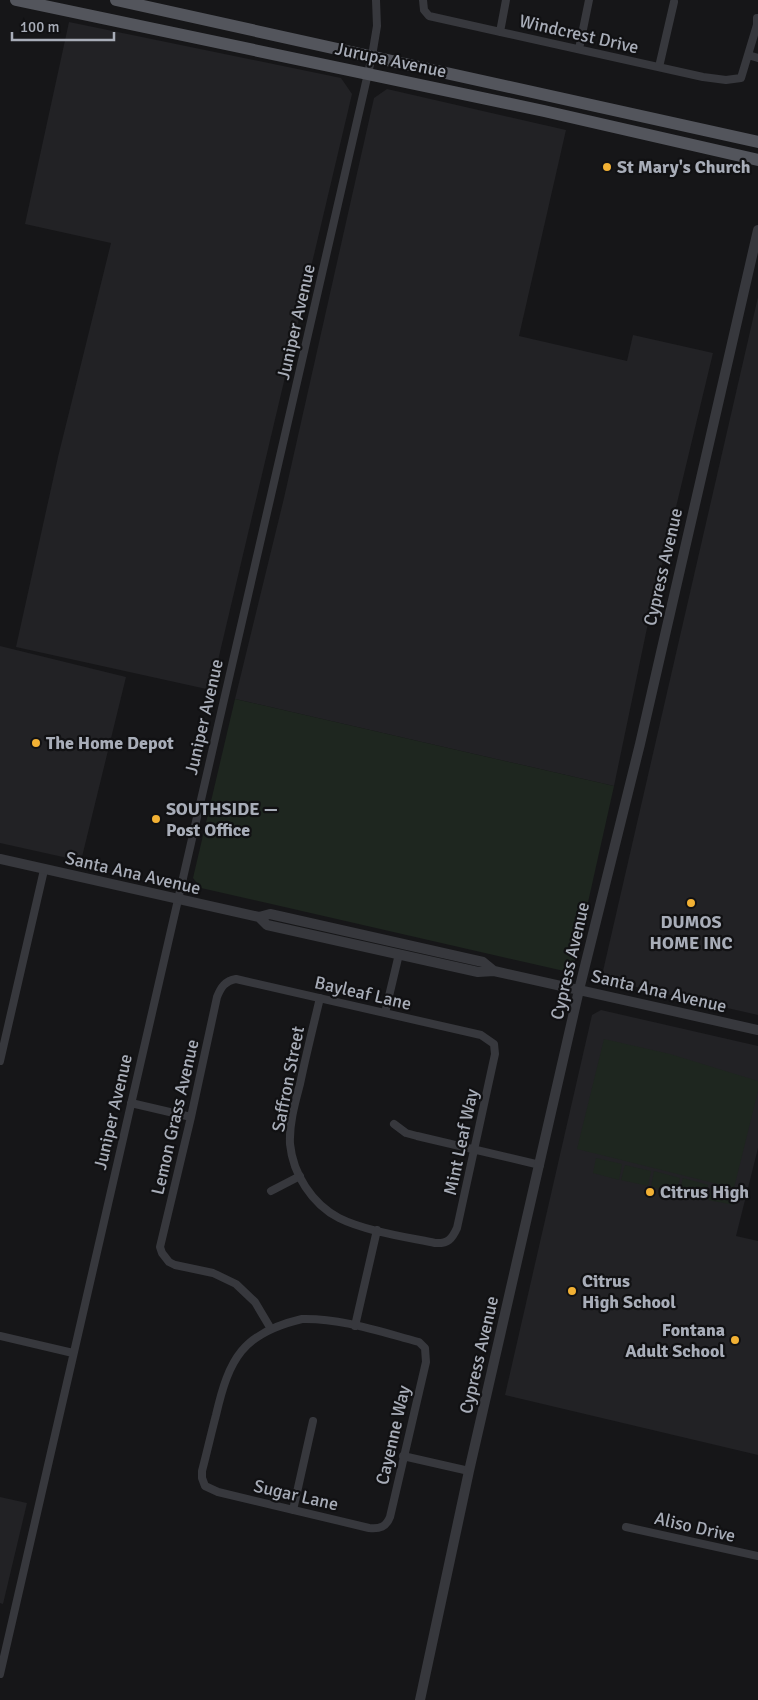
<svg xmlns="http://www.w3.org/2000/svg" width="758" height="1700" viewBox="0 0 758 1700" font-family="Signika,sans-serif">
	<rect width="100%" height="100%" fill="#161618"/>
	<path fill="#222225" d="M 69,22 L 341,78 L 352,94 L 211,690 L 16,647 L 58,457 L 111,243 L 25,224 Z
		M 387,89 L 566,130 L 519,336 L 627,361 L 633,335 L 713,353 L 647,628 L 614,786 L 235,699 L 284,498 L 374,98 Z
		M 758,297 L 758,1015 L 609,981 L 603,971 Z
		M 0,646 L 126,677 L 81,861 L 0,843 Z
		M 601,1010 L 758,1046 L 758,1148 L 736,1236 L 758,1241 L 758,1455 L 505,1395 L 592,1015 Z
		M 0,1497 L 27,1503 L 3,1604 L 0,1603 Z"/>
	<path fill="#1e261f" d="M 235,699 L 614,786 L 574,965 L 564,971 L 201,888 L 193,878 Z
		M 604,1039 L 670,1054 L 758,1081 L 758,1091 L 734,1188 L 577,1149 Z
		M 596,1158 L 622,1164 L 619,1180 L 593,1173 Z
		M 625,1165 L 651,1171 L 648,1186 L 621,1180 Z
		M 654,1171 L 680,1178 L 676,1193 L 651,1187 Z
		M 683,1178 L 708,1185 L 706,1199 L 679,1194 Z
		M 712,1185 L 737,1190 L 734,1205 L 708,1200 Z"/>
	<g fill="none" stroke-linecap="round" stroke-linejoin="round">
		<path stroke="#37383d" stroke-width="8" d="M 423,0 L 424,10 L 429,16 L 703,77 L 726,80 L 741,78 L 757,25 L 757,18
			M 500,32 L 506,0
			M 579,49 L 589,0
			M 748,55 L 758,58
			M 659,67 L 674,2
			M 385,1013 L 399,954
			M 0,1061 L 44,870
			M 131,1103 L 191,1117
			M 394,1124 L 406,1133 L 417,1136 L 540,1165
			M 271,1191 L 300,1176
			M 302,1319 C 341,1318 381,1332 419,1342 L 425,1348 L 426,1362 L 390,1517 C 386,1527 380,1529 369,1528 L 218,1492 L 205,1486 L 202,1478 L 202,1471 C 207,1452 211,1434 216,1415 C 229,1359 242,1333 302,1319 Z
			M 355,1326 L 377,1230
			M 271,1329 L 255,1302 L 236,1284 L 213,1273 L 175,1265 L 169,1262 L 162,1253 L 160,1247 L 191,1117 L 217,997 C 221,987 225,981 236,979 L 481,1035 L 494,1044 L 495,1054 L 457,1228 C 452,1239 448,1244 435,1243 C 406,1237 365,1231 339,1218 C 312,1204 293,1174 290,1144 C 289,1124 295,1103 300,1084 C 306,1055 313,1027 320,998
			M 0,1336 L 73,1353
			M 403,1456 L 469,1471
			M 293,1510 L 313,1421
			M 626,1527 L 758,1556
			M 0,1674 L 372,56 L 377,26 L 376,0"/>
		<path stroke="#37383d" stroke-width="10" d="M 0,859 L 259,917 L 267,925 L 478,972 L 494,971 L 758,1030
			M 259,917 L 270,914 L 483,962 L 494,971
			M 420,1700 L 469,1471 L 579,990 L 640,744 L 758,230"/>
		<path stroke="#53555c" stroke-width="12" d="M 16,0 L 544,111 L 758,160
			M 116,0 L 758,142"/>
	</g>
	<g fill="#f2b134" stroke="#111113" stroke-width="2">
		<circle cx="607" cy="167" r="5"/>
		<circle cx="36" cy="743" r="5"/>
		<circle cx="156" cy="819" r="5"/>
		<circle cx="691" cy="903" r="5"/>
		<circle cx="650" cy="1192" r="5"/>
		<circle cx="572" cy="1291" r="5"/>
		<circle cx="735" cy="1340" r="5"/>
	</g>
	<g text-anchor="middle" dominant-baseline="central" stroke-width="4.5" stroke-linejoin="round" paint-order="stroke">
		<g font-size="18" fill="#a8adb8" stroke="#111113">
			<text transform="translate(579 34) rotate(13)">Windcrest Drive</text>
			<text transform="translate(391 60) rotate(12)">Jurupa Avenue</text>
			<text transform="translate(296 322) rotate(-77)">Juniper Avenue</text>
			<text transform="translate(663 567) rotate(-77)">Cypress Avenue</text>
			<text transform="translate(204 717) rotate(-77)">Juniper Avenue</text>
			<text transform="translate(133 873) rotate(13)">Santa Ana Avenue</text>
			<text transform="translate(570 961) rotate(-77)">Cypress Avenue</text>
			<text transform="translate(659 991) rotate(13)">Santa Ana Avenue</text>
			<text transform="translate(363 993) rotate(13)">Bayleaf Lane</text>
			<text transform="translate(288 1079) rotate(-79)">Saffron Street</text>
			<text transform="translate(113 1112) rotate(-77)">Juniper Avenue</text>
			<text transform="translate(175 1117) rotate(-77)">Lemon Grass Avenue</text>
			<text transform="translate(461 1142) rotate(-78)">Mint Leaf Way</text>
			<text transform="translate(479 1355) rotate(-77)">Cypress Avenue</text>
			<text transform="translate(393 1435) rotate(-77)">Cayenne Way</text>
			<text transform="translate(296 1495) rotate(13)">Sugar Lane</text>
			<text transform="translate(695 1527) rotate(13)">Aliso Drive</text>
		</g>
		<g font-size="18" font-weight="bold" fill="#a8adb8" stroke="#111113" text-anchor="start">
			<text x="617" y="167">St Mary's Church</text>
			<text x="46" y="743">The Home Depot</text>
			<text x="166" y="809">SOUTHSIDE —<tspan x="166" dy="21">Post Office</tspan></text>
			<text x="691" y="922" text-anchor="middle">DUMOS<tspan x="691" dy="21">HOME INC</tspan></text>
			<text x="660" y="1192">Citrus High</text>
			<text x="582" y="1281">Citrus<tspan x="582" dy="21">High School</tspan></text>
			<text x="725" y="1330" text-anchor="end">Fontana<tspan x="725" dy="21">Adult School</tspan></text>
		</g>
	</g>
	<path d="M12 32v8h102v-8" fill="none" stroke="#a8adb8" stroke-width="2.5"/>
	<text x="20" y="32" font-size="15" fill="#a8adb8" stroke="#111113" stroke-width="4" paint-order="stroke">100 m</text>
</svg>
